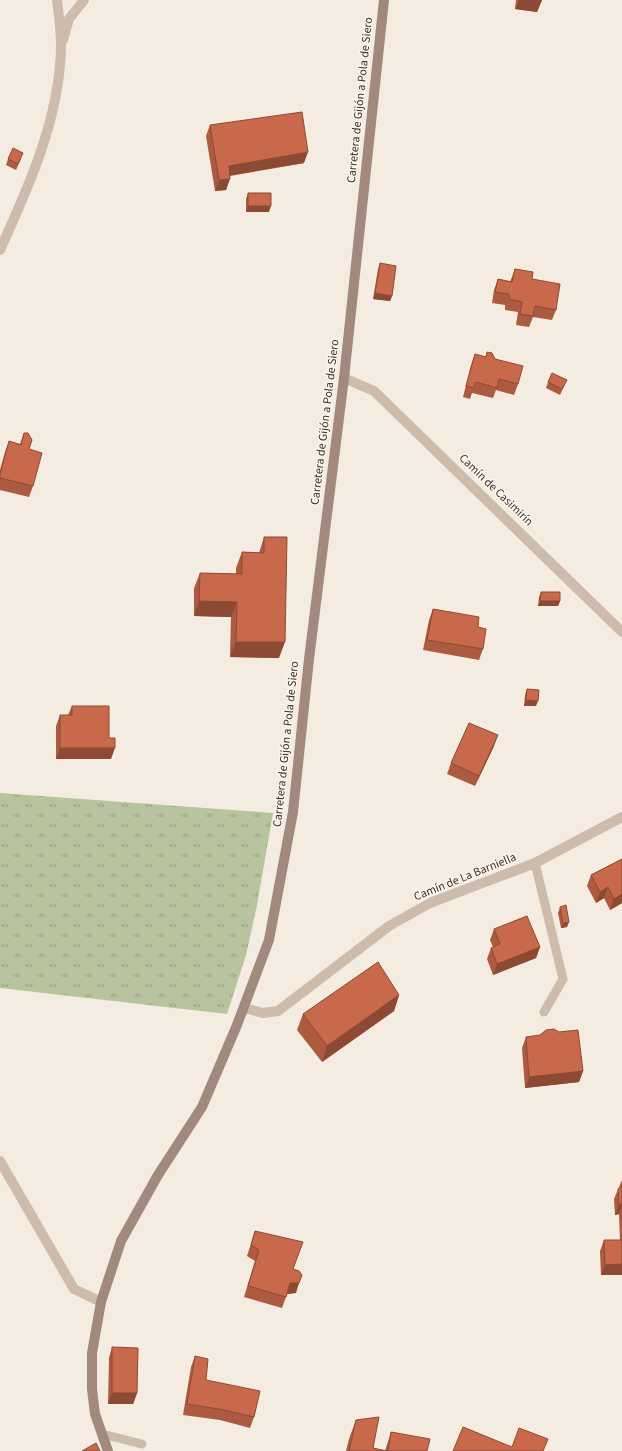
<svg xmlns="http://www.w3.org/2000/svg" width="622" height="1451" viewBox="0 0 622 1451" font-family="'Source Sans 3',sans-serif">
	<defs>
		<pattern id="grass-tufts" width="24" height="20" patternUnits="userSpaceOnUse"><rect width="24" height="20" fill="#b8c4a0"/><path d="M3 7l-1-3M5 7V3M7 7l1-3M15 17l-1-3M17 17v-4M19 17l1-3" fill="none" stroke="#97a083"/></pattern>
	</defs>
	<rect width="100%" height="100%" fill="#f4ebe1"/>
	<path fill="url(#grass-tufts)" d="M 0,793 L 273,813 L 257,905 L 246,955 L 227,1014 L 0,988 Z"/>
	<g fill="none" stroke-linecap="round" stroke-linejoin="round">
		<path stroke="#cdbbac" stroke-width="9" d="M 535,863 L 563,979 L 544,1012
			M 102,1434 L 142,1444"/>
		<path stroke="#cdbbac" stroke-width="10" d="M 63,40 L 69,19 L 84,0
			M 0,250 C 29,186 60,118 61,46 C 61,31 59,15 57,0
			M 344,378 L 374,391 L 622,632
			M 244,1008 L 263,1013 L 278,1011 L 389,926 L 430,903 L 535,863 L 622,817
			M 0,1161 L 74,1289 L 101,1302"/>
		<path stroke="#a18a7d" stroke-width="10" d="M 108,1451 L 95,1414 L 92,1389 L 92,1353 L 101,1302 L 121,1241 L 158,1175 L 202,1107 L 237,1025 L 269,940 L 293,812 L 309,659 L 344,378 L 384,0"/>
	</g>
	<path fill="#ac5a40" d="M 516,0 L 542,0 L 537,12 L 515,9 Z
		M 210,125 L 304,163 L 230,176 L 226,190 L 215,191 L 206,136 Z
		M 8,159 L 21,159 L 16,170 L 6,165 Z
		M 248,193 L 269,212 L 246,212 L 246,199 Z
		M 380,263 L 392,296 L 390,301 L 373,299 L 378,269 Z
		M 515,269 L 532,279 L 556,310 L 552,320 L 533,317 L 529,327 L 516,325 L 518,312 L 505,310 L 505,305 L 492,303 L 494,290 L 498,279 L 510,282 Z
		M 487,352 L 495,359 L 518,384 L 514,395 L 496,390 L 493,398 L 472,393 L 470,399 L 463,397 L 471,365 L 475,354 L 486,357 Z
		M 567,380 L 560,395 L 546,388 L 548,382 Z
		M 24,433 L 29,449 L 33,486 L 29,497 L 0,490 L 0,470 L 5,452 L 9,441 L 20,444 Z
		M 264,537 L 279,658 L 230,657 L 231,617 L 194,616 L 194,588 L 200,573 L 236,574 L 236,568 L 242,552 L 259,553 Z
		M 541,592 L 560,601 L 558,606 L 538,606 L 539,597 Z
		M 433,609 L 478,627 L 483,649 L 479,660 L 423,650 L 429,620 Z
		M 527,689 L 536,706 L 524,706 L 525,695 Z
		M 72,706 L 111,759 L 56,759 L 56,726 L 60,715 L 68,715 Z
		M 494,746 L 475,786 L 447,774 L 451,763 Z
		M 622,859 L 622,903 L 610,910 L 604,898 L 596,903 L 587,886 L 591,875 Z
		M 560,907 L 567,927 L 561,928 L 558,913 Z
		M 494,929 L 540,947 L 536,958 L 493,975 L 487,959 L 491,948 L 493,947 L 490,940 Z
		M 399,995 L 394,1011 L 322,1062 L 297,1030 L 303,1014 Z
		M 526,1037 L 583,1071 L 579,1082 L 525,1088 L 522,1048 Z
		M 622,1180 L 622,1275 L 601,1275 L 600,1251 L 604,1240 L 620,1240 L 619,1214 L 615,1215 L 614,1199 Z
		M 255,1231 L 293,1269 L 296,1293 L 287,1294 L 282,1308 L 244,1297 L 255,1261 L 247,1256 Z
		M 112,1347 L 137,1393 L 133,1404 L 108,1404 L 109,1358 Z
		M 195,1356 L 206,1380 L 254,1417 L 250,1428 L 220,1420 L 183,1415 L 191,1367 Z
		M 356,1420 L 373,1448 L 385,1451 L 391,1432 L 427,1451 L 346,1451 L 349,1439 Z"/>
	<path fill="#8c4a34" d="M 519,0 L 542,0 L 537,12 L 515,9 Z
		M 308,152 L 304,163 L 225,176 L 229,166 Z
		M 230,179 L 226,190 L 215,191 L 219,180 Z
		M 248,206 L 271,206 L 269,212 L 246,212 Z
		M 375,293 L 392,296 L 390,301 L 373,299 Z
		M 199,601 L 237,602 L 231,617 L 194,616 Z
		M 540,601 L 560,601 L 558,606 L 538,606 Z
		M 236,642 L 285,642 L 279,658 L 230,657 Z
		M 526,700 L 538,701 L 536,706 L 524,706 Z
		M 498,735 L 494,746 L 475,786 L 479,776 Z
		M 60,748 L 115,748 L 111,759 L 56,759 Z
		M 608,887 L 604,898 L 596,903 L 600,892 Z
		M 622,894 L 622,903 L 610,910 L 614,899 Z
		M 569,922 L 567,927 L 561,928 L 563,923 Z
		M 540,947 L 536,958 L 493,975 L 497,964 Z
		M 399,995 L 394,1011 L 322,1062 L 327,1046 Z
		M 583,1071 L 579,1082 L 525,1088 L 529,1077 Z
		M 619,1204 L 622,1204 L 622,1207 L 619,1214 L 615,1215 Z
		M 622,1264 L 622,1275 L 601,1275 L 605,1265 Z
		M 290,1283 L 299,1283 L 296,1293 L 286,1294 Z
		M 112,1393 L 137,1393 L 133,1404 L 108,1404 Z"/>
	<path fill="#c8694b" stroke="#8c4a34" d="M 302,112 L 308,152 L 229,166 L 230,179 L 219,180 L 210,125 Z
		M 13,148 L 23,153 L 18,164 L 8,159 Z
		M 248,193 L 271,193 L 271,206 L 248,206 Z
		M 380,263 L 396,266 L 392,296 L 375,293 Z
		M 515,269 L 533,272 L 532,279 L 560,284 L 556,310 L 535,306 L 533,316 L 520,314 L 522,302 L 509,299 L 509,294 L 495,292 L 498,279 L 512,282 Z
		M 487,352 L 492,353 L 495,359 L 523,366 L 518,384 L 499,379 L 497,388 L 476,382 L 474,388 L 466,386 L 475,354 L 486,357 Z
		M 552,373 L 567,380 L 562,389 L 548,382 Z
		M 24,433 L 28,433 L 32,440 L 29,449 L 42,453 L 33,486 L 0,478 L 0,474 L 9,441 L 21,445 Z
		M 264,537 L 287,537 L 285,642 L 236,642 L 237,602 L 199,601 L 200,573 L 242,574 L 242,552 L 264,553 Z
		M 541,592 L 560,592 L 560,601 L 540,601 Z
		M 433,609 L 479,617 L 478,627 L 486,629 L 483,649 L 427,640 Z
		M 527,689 L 539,690 L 538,701 L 526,700 Z
		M 72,706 L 109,706 L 109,738 L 115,738 L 115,748 L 60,748 L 60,715 L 72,715 Z
		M 469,723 L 498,735 L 479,776 L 451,763 Z
		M 622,859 L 622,894 L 614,899 L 608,887 L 600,892 L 591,875 Z
		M 566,905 L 569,922 L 563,923 L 560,907 Z
		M 527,916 L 540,947 L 497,964 L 491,948 L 500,944 L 494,929 Z
		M 378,962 L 399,995 L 327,1046 L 303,1014 Z
		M 554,1029 L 559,1032 L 578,1030 L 583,1071 L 529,1077 L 526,1037 L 540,1035 L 546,1030 Z
		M 622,1187 L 622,1204 L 619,1204 L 618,1189 Z
		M 255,1231 L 303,1242 L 293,1269 L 299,1271 L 302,1275 L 299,1283 L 290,1283 L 286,1297 L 248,1286 L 259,1250 L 251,1245 Z
		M 604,1240 L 622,1240 L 622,1264 L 605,1265 Z
		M 112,1347 L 138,1348 L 137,1393 L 112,1393 Z
		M 195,1356 L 208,1359 L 206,1380 L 260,1391 L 254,1417 L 224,1410 L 187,1404 Z
		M 379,1417 L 373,1448 L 387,1451 L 349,1451 L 356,1420 Z
		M 463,1427 L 512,1447 L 519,1428 L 548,1439 L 543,1451 L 453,1451 Z
		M 391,1432 L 430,1439 L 427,1451 L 388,1451 Z
		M 96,1443 L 100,1451 L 82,1451 Z"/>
	<g text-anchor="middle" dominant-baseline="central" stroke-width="3" stroke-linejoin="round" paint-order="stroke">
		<g font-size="12" fill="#3b302b" stroke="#fbf5ee">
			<text transform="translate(360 100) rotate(-84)">Carretera de Gijón a Pola de Siero</text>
			<text transform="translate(325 422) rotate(-83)">Carretera de Gijón a Pola de Siero</text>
			<text transform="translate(496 490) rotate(44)">Camín de Casimirín</text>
			<text transform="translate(286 744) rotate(-84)">Carretera de Gijón a Pola de Siero</text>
			<text transform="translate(465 877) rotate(-22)">Camín de La Barniella</text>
		</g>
	</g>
</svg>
